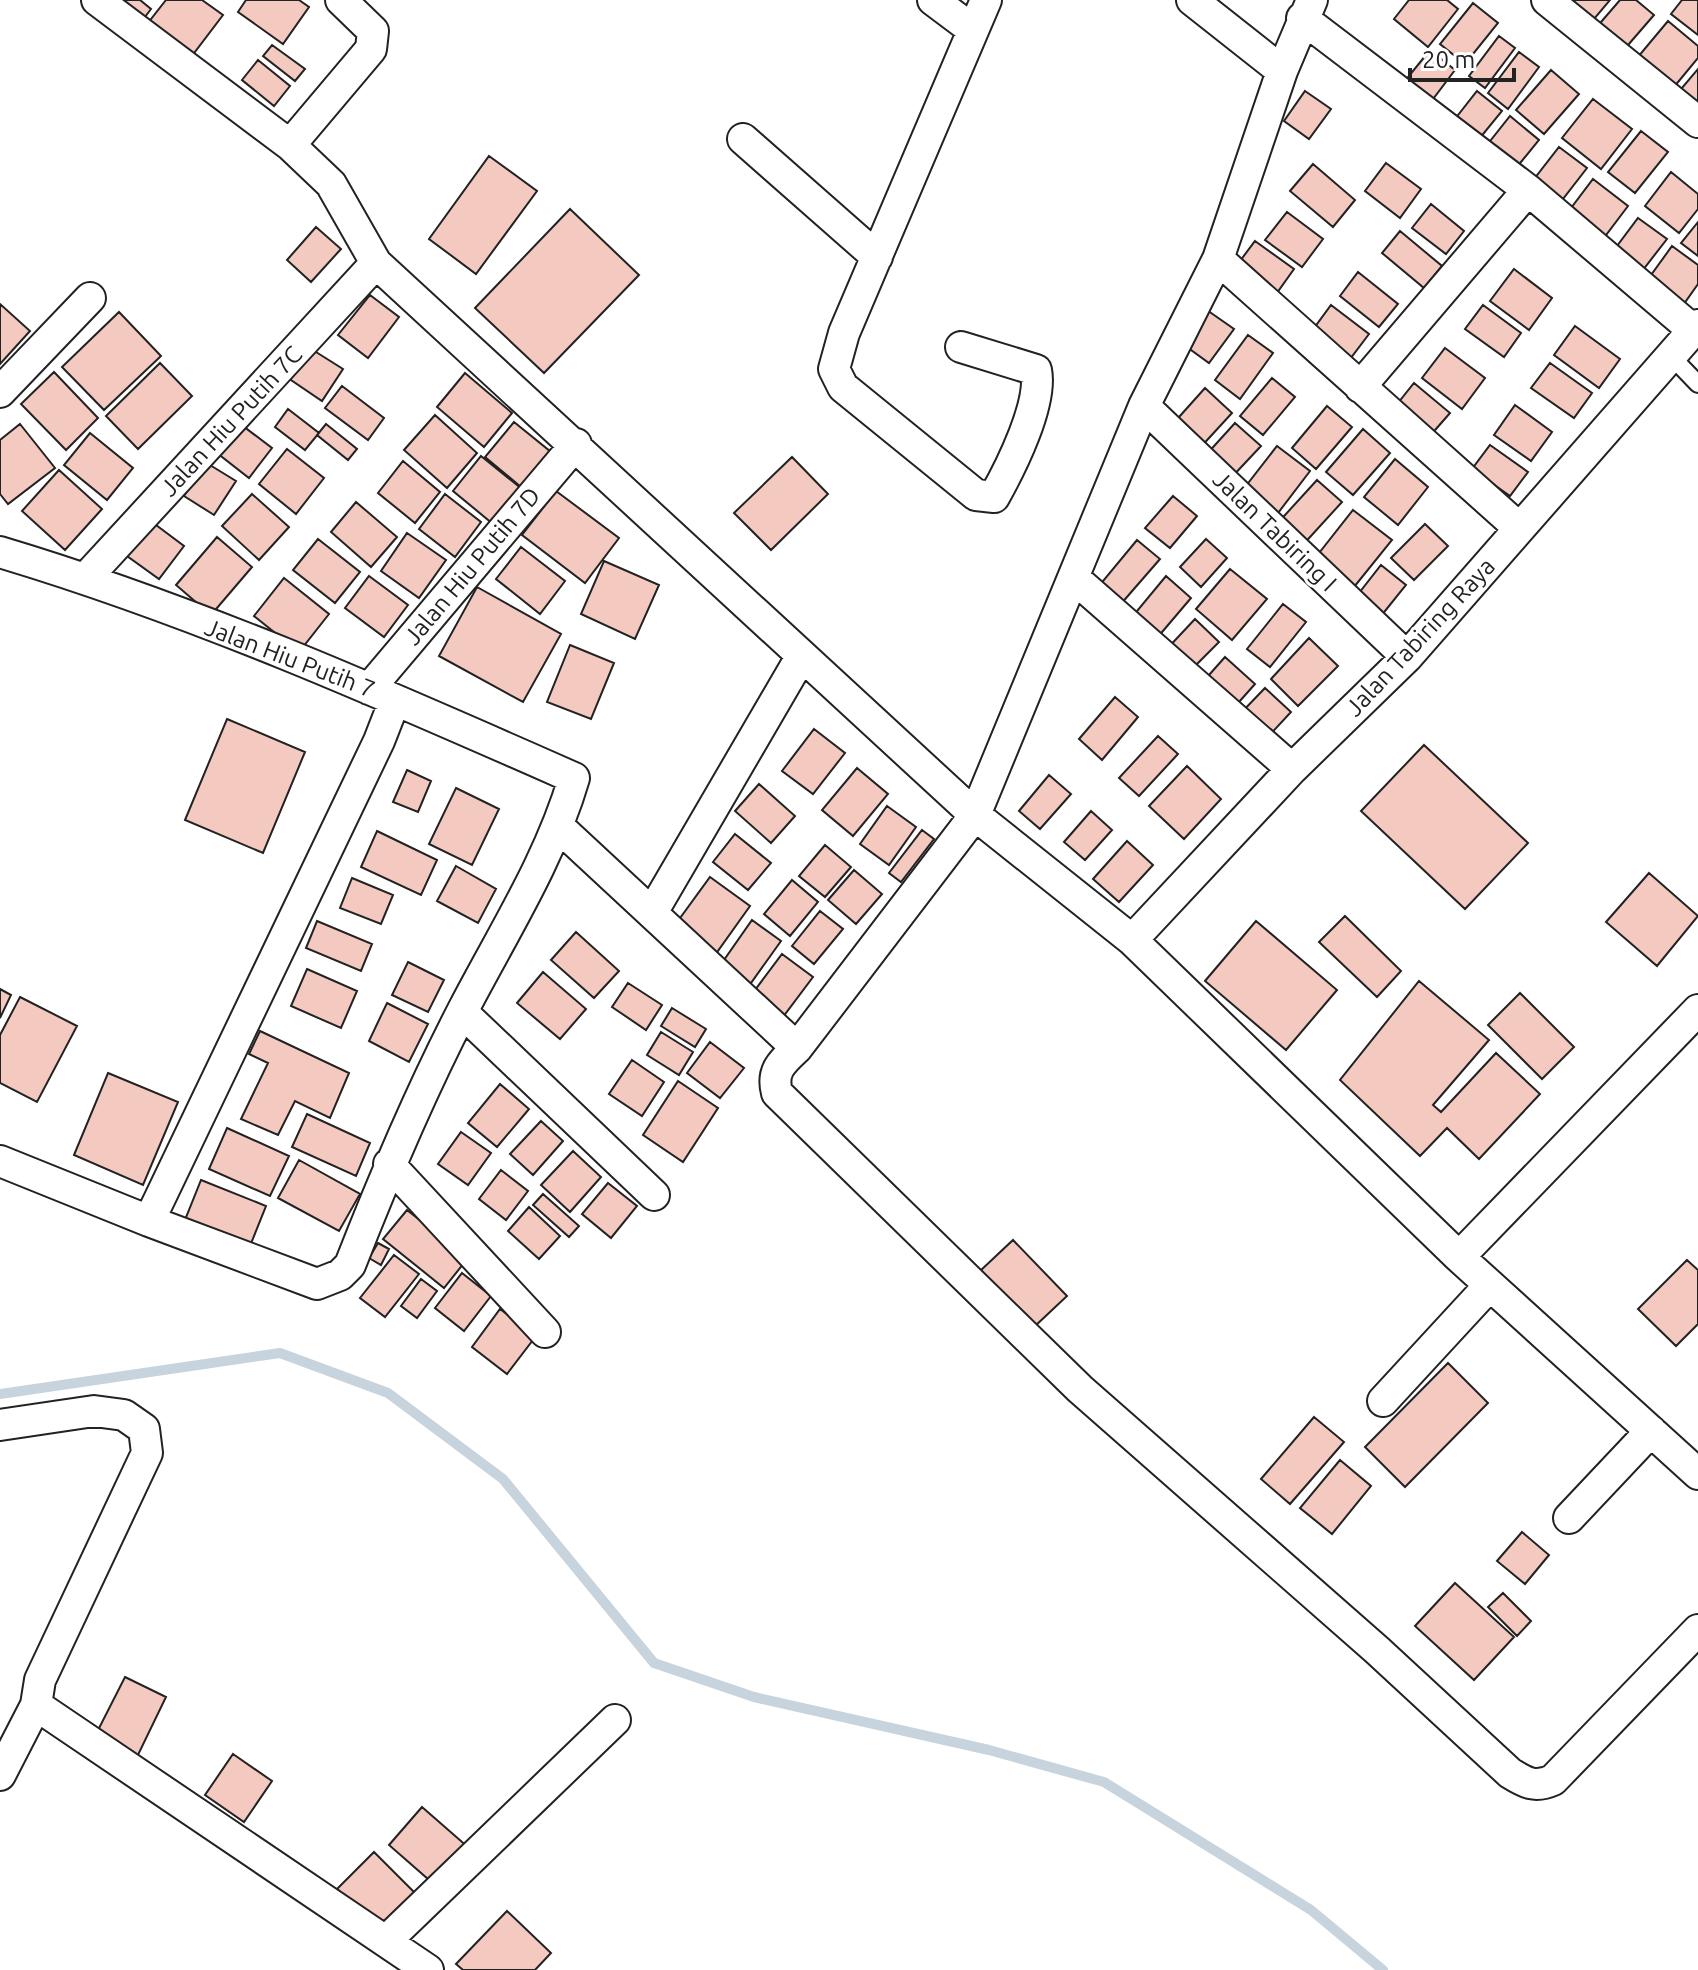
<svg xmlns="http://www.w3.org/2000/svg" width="1698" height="1970" viewBox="0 0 1698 1970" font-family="Ubuntu,sans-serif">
	<rect width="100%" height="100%" fill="#fff"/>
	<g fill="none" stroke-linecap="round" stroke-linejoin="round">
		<path stroke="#c7d3dd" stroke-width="10" d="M 0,1394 L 280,1353 L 388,1393 L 503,1479 L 654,1663 L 754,1697 L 989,1750 L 1104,1782 L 1311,1910 L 1383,1970"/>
	</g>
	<path fill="#f3c9c0" stroke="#222" stroke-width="2" d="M 107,0 L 140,0 L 151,9 L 138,26 Z
		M 166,0 L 202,0 L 223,15 L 188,61 L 144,28 Z
		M 246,0 L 299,0 L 309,7 L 283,44 L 238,12 Z
		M 1409,0 L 1447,0 L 1458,9 L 1428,47 L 1394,19 Z
		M 1570,0 L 1610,0 L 1589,25 Z
		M 1620,0 L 1636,0 L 1654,15 L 1622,52 L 1595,29 Z
		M 1682,0 L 1698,0 L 1698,35 L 1671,14 Z
		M 1473,3 L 1498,23 L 1465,64 L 1440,44 Z
		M 1668,21 L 1698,46 L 1698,58 L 1669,93 L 1632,64 Z
		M 1499,36 L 1515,48 L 1485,88 L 1469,76 Z
		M 272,45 L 305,69 L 295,81 L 263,56 Z
		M 1430,50 L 1455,70 L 1430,103 L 1404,82 Z
		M 1519,52 L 1539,67 L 1508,109 L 1488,93 Z
		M 258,60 L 290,86 L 274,106 L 242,80 Z
		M 1698,69 L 1698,114 L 1676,95 Z
		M 1551,70 L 1579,94 L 1544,134 L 1516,110 Z
		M 1305,91 L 1331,109 L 1309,139 L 1284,121 Z
		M 1477,91 L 1502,111 L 1475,144 L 1451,124 Z
		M 1593,99 L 1632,129 L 1601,169 L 1562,138 Z
		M 1510,116 L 1539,140 L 1512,173 L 1483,150 Z
		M 1641,131 L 1668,152 L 1635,193 L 1608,172 Z
		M 1559,147 L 1587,168 L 1559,204 L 1531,183 Z
		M 489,156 L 537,191 L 476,274 L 429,239 Z
		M 1386,163 L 1421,189 L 1400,218 L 1365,191 Z
		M 1313,164 L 1355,200 L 1333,227 L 1290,191 Z
		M 1671,172 L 1698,194 L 1698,209 L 1679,233 L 1645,206 Z
		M 1593,179 L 1628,206 L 1600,243 L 1565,216 Z
		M 1431,204 L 1464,231 L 1446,254 L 1412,228 Z
		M 570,209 L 639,275 L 544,373 L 475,308 Z
		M 1287,212 L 1323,239 L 1302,267 L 1265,240 Z
		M 1638,218 L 1667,239 L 1639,275 L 1611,254 Z
		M 1698,222 L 1698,256 L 1681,243 Z
		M 316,227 L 341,249 L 311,282 L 287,260 Z
		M 1400,231 L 1442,266 L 1424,288 L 1382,253 Z
		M 1255,241 L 1294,269 L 1274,297 L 1234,269 Z
		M 1672,246 L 1698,265 L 1698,284 L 1681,308 L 1646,282 Z
		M 1514,269 L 1552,298 L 1529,330 L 1490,301 Z
		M 1358,272 L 1398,304 L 1379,327 L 1340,296 Z
		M 370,295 L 399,317 L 368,358 L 338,335 Z
		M 0,304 L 30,331 L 0,364 Z
		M 1331,305 L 1369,334 L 1347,363 L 1309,335 Z
		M 1483,305 L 1521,333 L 1504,357 L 1465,329 Z
		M 1204,308 L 1234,329 L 1209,363 L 1180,342 Z
		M 119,312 L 161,356 L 104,410 L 62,367 Z
		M 1575,326 L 1620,359 L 1599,388 L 1554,355 Z
		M 1248,335 L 1273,353 L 1240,399 L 1215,380 Z
		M 308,347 L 343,369 L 322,401 L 288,378 Z
		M 1445,348 L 1485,378 L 1462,409 L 1422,378 Z
		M 160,363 L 192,396 L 138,449 L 106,416 Z
		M 1550,363 L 1592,393 L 1574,418 L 1531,388 Z
		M 54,372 L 98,418 L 66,450 L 21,404 Z
		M 465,373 L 512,413 L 484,447 L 437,407 Z
		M 1272,378 L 1295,397 L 1263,435 L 1240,416 Z
		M 1414,383 L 1450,413 L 1429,437 L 1394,408 Z
		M 342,386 L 384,418 L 368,440 L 325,408 Z
		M 1205,388 L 1232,413 L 1198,450 L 1171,426 Z
		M 1515,405 L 1552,432 L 1531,461 L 1494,435 Z
		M 1327,406 L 1352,427 L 1316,469 L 1292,448 Z
		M 288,409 L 319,433 L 305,450 L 275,427 Z
		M 435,415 L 477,453 L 447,488 L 404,450 Z
		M 514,422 L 551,452 L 521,487 L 485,457 Z
		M 239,423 L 272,448 L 249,478 L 217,453 Z
		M 1235,423 L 1261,446 L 1230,479 L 1205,456 Z
		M 20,424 L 55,468 L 8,504 L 0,494 L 0,440 Z
		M 326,424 L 357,449 L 348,460 L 317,435 Z
		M 1363,429 L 1390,453 L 1353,495 L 1326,472 Z
		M 90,433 L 133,468 L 107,500 L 64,465 Z
		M 1490,445 L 1528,472 L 1510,496 L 1472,469 Z
		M 1277,446 L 1310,471 L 1275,517 L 1242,491 Z
		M 287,449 L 324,478 L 296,514 L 259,484 Z
		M 481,456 L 522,489 L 493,524 L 453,491 Z
		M 792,457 L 828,494 L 771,550 L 734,513 Z
		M 1395,459 L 1428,487 L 1398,525 L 1364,497 Z
		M 403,461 L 440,492 L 415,523 L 378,493 Z
		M 205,462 L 236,481 L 214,515 L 184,496 Z
		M 59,470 L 102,509 L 65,550 L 22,511 Z
		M 1317,480 L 1342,502 L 1300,548 L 1275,526 Z
		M 556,491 L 619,538 L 585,583 L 522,535 Z
		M 252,494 L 289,527 L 259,560 L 222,526 Z
		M 445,494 L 481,522 L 455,557 L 419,529 Z
		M 1173,496 L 1197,516 L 1170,548 L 1145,528 Z
		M 356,502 L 397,537 L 371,567 L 331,532 Z
		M 1353,510 L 1392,540 L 1350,592 L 1312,562 Z
		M 152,522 L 184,546 L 159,579 L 127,556 Z
		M 1425,524 L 1448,546 L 1414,580 L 1391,558 Z
		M 407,533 L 446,560 L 419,598 L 381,571 Z
		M 217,537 L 252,567 L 211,615 L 176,585 Z
		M 318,539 L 360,572 L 335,603 L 293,570 Z
		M 1206,539 L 1227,558 L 1201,587 L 1180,567 Z
		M 1137,540 L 1160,559 L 1120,605 L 1098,587 Z
		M 521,547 L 565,581 L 540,614 L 496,579 Z
		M 604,561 L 659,585 L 635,639 L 581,614 Z
		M 1381,565 L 1406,585 L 1377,621 L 1352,602 Z
		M 1230,569 L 1267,599 L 1232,640 L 1196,609 Z
		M 369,576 L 408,605 L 384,637 L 345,608 Z
		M 1166,576 L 1191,598 L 1157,638 L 1132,617 Z
		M 284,578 L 329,614 L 299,652 L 254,616 Z
		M 477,587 L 561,634 L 523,702 L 439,656 Z
		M 1283,604 L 1306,622 L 1270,667 L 1247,649 Z
		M 1195,619 L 1219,642 L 1187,674 L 1164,652 Z
		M 1309,638 L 1338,666 L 1298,706 L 1271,679 Z
		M 570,645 L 614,663 L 591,719 L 547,702 Z
		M 1225,657 L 1255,684 L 1231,711 L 1201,684 Z
		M 1265,688 L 1291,712 L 1265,740 L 1239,715 Z
		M 1115,697 L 1138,717 L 1102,760 L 1079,739 Z
		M 227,719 L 305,752 L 263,853 L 185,820 Z
		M 814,729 L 845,753 L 813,794 L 782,771 Z
		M 1158,736 L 1178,754 L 1139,796 L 1119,778 Z
		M 1424,745 L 1528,843 L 1465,909 L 1361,811 Z
		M 1187,766 L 1221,799 L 1184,839 L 1149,806 Z
		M 857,768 L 888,794 L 853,836 L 822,810 Z
		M 407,770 L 431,781 L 418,812 L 393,802 Z
		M 1049,775 L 1071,794 L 1040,829 L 1019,811 Z
		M 759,784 L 795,816 L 771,843 L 735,811 Z
		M 456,788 L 499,809 L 472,865 L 429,844 Z
		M 887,806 L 916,827 L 889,865 L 860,844 Z
		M 1091,811 L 1112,830 L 1085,860 L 1064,842 Z
		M 922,830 L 934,839 L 901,882 L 889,873 Z
		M 377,831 L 437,860 L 421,895 L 361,867 Z
		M 735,834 L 771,863 L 748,890 L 713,862 Z
		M 1127,841 L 1153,865 L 1119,902 L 1093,879 Z
		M 825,845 L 851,867 L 825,897 L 799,876 Z
		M 456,866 L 496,889 L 478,923 L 437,901 Z
		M 854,870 L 882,894 L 856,924 L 828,900 Z
		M 1649,873 L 1698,916 L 1657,966 L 1606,922 Z
		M 710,877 L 750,906 L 715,955 L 675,925 Z
		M 352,878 L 393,895 L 381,924 L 340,908 Z
		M 792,880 L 818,902 L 790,936 L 764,914 Z
		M 820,911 L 843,929 L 814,964 L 792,946 Z
		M 1345,916 L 1401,971 L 1377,997 L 1319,942 Z
		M 752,920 L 781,941 L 746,990 L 717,970 Z
		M 317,921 L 372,944 L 361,971 L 306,948 Z
		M 1256,921 L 1337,990 L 1286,1050 L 1205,981 Z
		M 576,932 L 619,971 L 594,998 L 551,960 Z
		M 782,954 L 813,977 L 780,1021 L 749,998 Z
		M 408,962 L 444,980 L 428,1012 L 392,995 Z
		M 307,969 L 357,991 L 341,1028 L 291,1006 Z
		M 543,972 L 586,1009 L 560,1039 L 517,1003 Z
		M 1419,981 L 1489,1040 L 1433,1105 L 1441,1112 L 1496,1053 L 1540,1094 L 1479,1159 L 1447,1128 L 1420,1156 L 1340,1080 Z
		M 628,983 L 662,1005 L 646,1030 L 612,1007 Z
		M 0,989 L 11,995 L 0,1018 Z
		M 1520,993 L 1574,1047 L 1542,1079 L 1488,1025 Z
		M 20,997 L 77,1026 L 37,1102 L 0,1083 L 0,1035 Z
		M 387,1003 L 428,1024 L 409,1062 L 369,1041 Z
		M 672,1008 L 706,1029 L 695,1047 L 661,1026 Z
		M 260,1031 L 349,1073 L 330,1118 L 295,1101 L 278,1135 L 241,1119 L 268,1063 L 249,1054 Z
		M 661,1032 L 693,1052 L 679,1075 L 647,1055 Z
		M 710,1042 L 744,1068 L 720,1098 L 687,1073 Z
		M 632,1060 L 664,1082 L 642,1116 L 609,1094 Z
		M 108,1073 L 178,1102 L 143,1185 L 74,1155 Z
		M 678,1081 L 718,1108 L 683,1162 L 643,1135 Z
		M 500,1084 L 529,1109 L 497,1147 L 468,1123 Z
		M 307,1114 L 370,1143 L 356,1176 L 292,1147 Z
		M 541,1121 L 563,1141 L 533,1175 L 510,1154 Z
		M 227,1128 L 289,1156 L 270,1196 L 209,1169 Z
		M 461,1132 L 491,1153 L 468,1185 L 438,1164 Z
		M 573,1151 L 601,1177 L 570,1212 L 541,1185 Z
		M 299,1160 L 360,1194 L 339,1231 L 278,1198 Z
		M 501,1170 L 528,1191 L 506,1220 L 479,1199 Z
		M 201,1180 L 266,1206 L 248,1251 L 183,1225 Z
		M 608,1183 L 637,1206 L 611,1238 L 582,1214 Z
		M 543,1194 L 579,1226 L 569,1237 L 533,1205 Z
		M 529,1207 L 560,1236 L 539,1259 L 508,1231 Z
		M 407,1210 L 468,1258 L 444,1288 L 383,1239 Z
		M 1013,1240 L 1067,1296 L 1034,1327 L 980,1271 Z
		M 378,1243 L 389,1249 L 381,1265 L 369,1258 Z
		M 394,1255 L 419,1274 L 385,1317 L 360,1298 Z
		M 1687,1260 L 1698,1270 L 1698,1324 L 1676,1346 L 1638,1309 Z
		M 462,1273 L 491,1296 L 464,1331 L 435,1308 Z
		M 421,1279 L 437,1291 L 417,1318 L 401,1306 Z
		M 500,1309 L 536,1336 L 507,1374 L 472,1347 Z
		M 1448,1363 L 1488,1403 L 1405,1487 L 1365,1447 Z
		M 1314,1417 L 1344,1442 L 1290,1504 L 1261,1479 Z
		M 1340,1460 L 1371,1486 L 1332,1534 L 1300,1508 Z
		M 1522,1532 L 1549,1555 L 1525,1584 L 1497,1561 Z
		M 1455,1583 L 1514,1637 L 1474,1680 L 1415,1626 Z
		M 1503,1593 L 1531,1621 L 1517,1636 L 1488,1607 Z
		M 125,1677 L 166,1697 L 137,1757 L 95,1736 Z
		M 233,1754 L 272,1781 L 244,1822 L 205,1795 Z
		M 422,1807 L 469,1848 L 436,1886 L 389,1845 Z
		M 374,1852 L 416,1894 L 380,1930 L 337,1889 Z
		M 507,1911 L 551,1953 L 535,1970 L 463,1970 L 456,1964 Z"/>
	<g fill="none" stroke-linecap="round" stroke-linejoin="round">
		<g stroke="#222" stroke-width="20">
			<path id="lane" d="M 1671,356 L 1698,384"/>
		</g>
		<g stroke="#222" stroke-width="34">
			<path id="street" d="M 97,0 L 290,145 L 331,184 L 376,263 L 975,815 L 1132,940 L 1459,1257 L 1698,1474
				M 933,0 L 973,30
				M 1192,0 L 1282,71
				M 1547,0 L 1698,122
				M 1302,18 L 1528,190 L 1693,330
				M 743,139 L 877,257
				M 290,145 L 371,49 L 373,31 L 341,0
				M 1218,259 L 1519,528
				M 961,347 L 1036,370 C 1043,403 1011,467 994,497 L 976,495 L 843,387 L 834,369 L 844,333 L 986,0
				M 1360,387 L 1528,190
				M 0,392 L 90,298
				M 1144,406 L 1407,657
				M 0,552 C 197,611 386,695 574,778 C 550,860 503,933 464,1008 C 421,1091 384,1178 350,1265 L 340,1275 L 317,1284 L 149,1221
				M 86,578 L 376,263
				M 1074,578 L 1292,769
				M 369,689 L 576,444
				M 559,827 L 797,1048 L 975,815 L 1144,406 L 1218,259 L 1282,71 L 1312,0
				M 653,911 L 801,657
				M 1132,940 L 1292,769 L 1407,657 L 1698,325
				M 462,1012 L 654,1195
				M 797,1048 C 782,1062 771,1071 777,1093 L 1080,1389 L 1377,1650 L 1510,1773 C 1526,1783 1535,1788 1553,1780 L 1698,1630
				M 0,1161 L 149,1221 L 379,741 L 395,700
				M 389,1164 L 545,1332
				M 1459,1257 L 1698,1010
				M 1383,1401 L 1490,1285
				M 0,1425 L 94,1411 L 124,1415 L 144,1429 L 147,1453 L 40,1680 L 36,1705 L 428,1970
				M 1569,1518 L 1651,1431
				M 0,1775 L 36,1705
				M 386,1941 L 615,1720"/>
		</g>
		<use href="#lane" stroke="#fff" stroke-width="16"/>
		<use href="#street" stroke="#fff" stroke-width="30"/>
	</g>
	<g text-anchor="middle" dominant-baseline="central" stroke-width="6" stroke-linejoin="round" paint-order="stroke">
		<g font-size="24" fill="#222" stroke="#fff">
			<text transform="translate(231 421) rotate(-47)">Jalan Hiu Putih 7C</text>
			<text transform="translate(1275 531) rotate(44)">Jalan Tabiring I</text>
			<text transform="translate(472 566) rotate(-50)">Jalan Hiu Putih 7D</text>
			<text transform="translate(1420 637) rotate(-47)">Jalan Tabiring Raya</text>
			<text transform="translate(290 658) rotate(21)">Jalan Hiu Putih 7</text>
		</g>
	</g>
	<path d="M1410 68v12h104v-12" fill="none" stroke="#222222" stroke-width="4"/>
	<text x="1422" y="68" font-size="24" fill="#222222" stroke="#ffffff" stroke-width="6" paint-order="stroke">20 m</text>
</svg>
